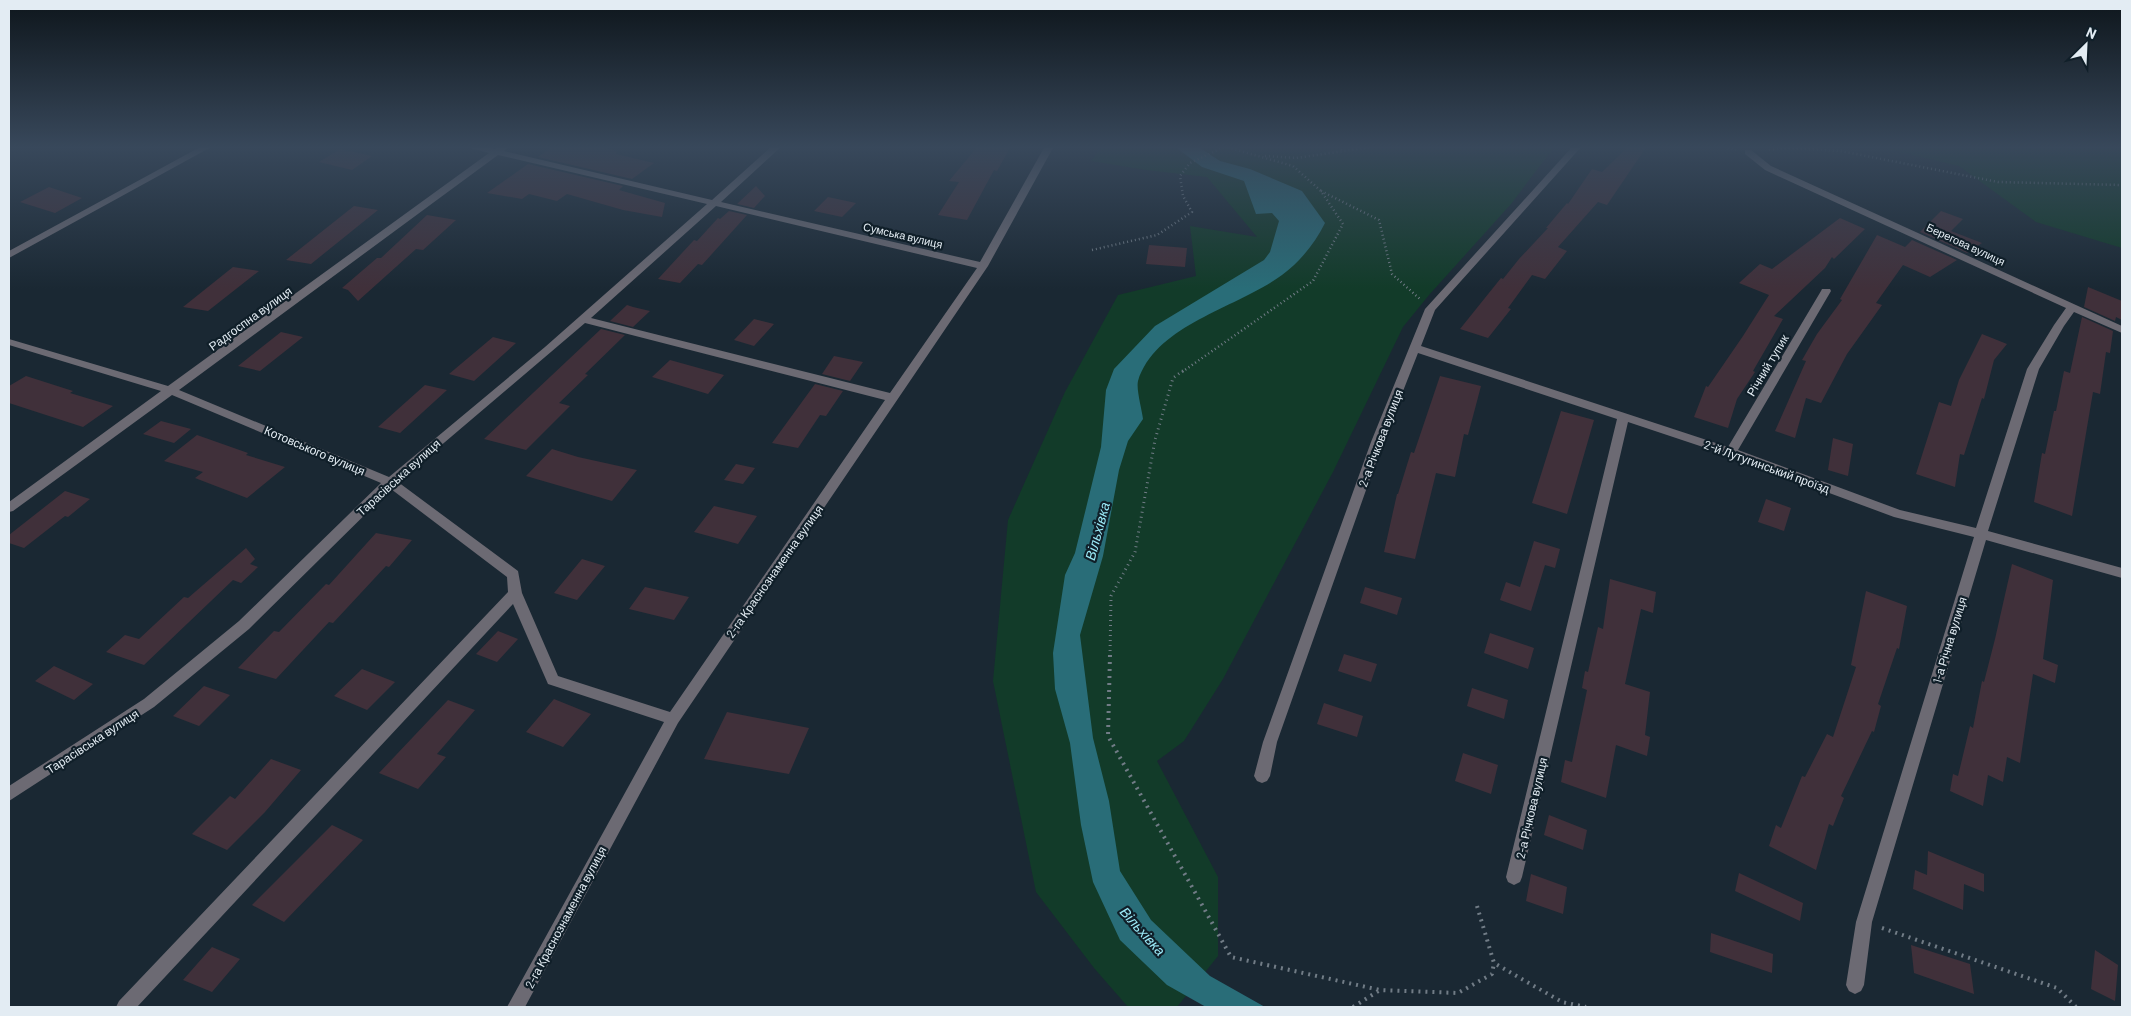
<svg xmlns="http://www.w3.org/2000/svg" width="2131" height="1016" viewBox="0 0 2131 1016" font-family="Barlow,sans-serif">
	<rect width="100%" height="100%" fill="#1a2833"/>
	<path fill="#123b29" d="M 1102,146 L 1555,146 L 1511,204 L 1429,295 L 1403,327 L 1333,472 L 1223,679 L 1184,741 L 1157,761 L 1218,877 L 1218,956 L 1177,1007 L 1128,1007 L 1094,968 L 1036,892 L 993,681 L 1008,520 L 1065,392 L 1118,295 L 1196,276 L 1190,226 L 1257,237 L 1207,177 L 1146,170 L 1091,161 Z
		M 1876,146 L 2122,146 L 2122,248 L 2036,222 L 1959,166 Z"/>
	<path fill="#296d78" d="M 1174,146 L 1197,146 L 1220,161 L 1250,169 L 1302,191 L 1325,223 C 1315,243 1300,262 1282,275 C 1238,308 1156,324 1138,381 C 1136,389 1142,410 1143,419 L 1128,441 L 1119,470 L 1103,556 L 1080,635 L 1093,738 L 1109,801 L 1120,871 L 1151,920 L 1210,976 L 1265,1007 L 1206,1007 L 1167,985 L 1120,940 L 1093,882 L 1081,825 L 1070,743 L 1055,689 L 1053,653 L 1065,575 L 1075,553 L 1101,447 L 1106,390 L 1114,369 L 1155,326 L 1264,260 L 1270,252 L 1279,221 L 1272,213 L 1256,214 L 1244,181 L 1202,167 Z"/>
	<path fill="#40303a" d="M 553,146 L 598,146 L 617,151 L 616,154 L 654,163 L 632,179 L 538,157 Z
		M 978,146 L 1011,146 L 997,171 L 994,170 L 967,220 L 938,215 L 959,182 L 949,181 Z
		M 1629,146 L 1647,146 L 1607,205 L 1598,202 L 1558,247 L 1567,251 L 1545,279 L 1532,275 L 1508,308 L 1511,309 L 1488,338 L 1460,329 L 1501,278 L 1503,279 L 1519,259 L 1548,228 L 1546,228 L 1567,203 L 1568,204 L 1592,169 L 1602,172 Z
		M 340,149 L 372,156 L 352,170 L 319,162 Z
		M 528,164 L 623,186 L 619,190 L 665,203 L 662,217 L 623,210 L 567,194 L 557,201 L 529,194 L 522,199 L 487,193 Z
		M 756,186 L 765,196 L 754,208 L 737,204 Z
		M 49,187 L 82,198 L 55,213 L 20,202 Z
		M 828,197 L 856,203 L 842,217 L 814,211 Z
		M 354,206 L 378,210 L 311,264 L 286,260 Z
		M 729,211 L 747,215 L 702,265 L 698,264 L 680,283 L 658,279 L 694,240 L 697,241 L 718,218 L 720,219 Z
		M 1941,211 L 1963,219 L 1951,231 L 1982,243 L 1967,253 L 1920,232 Z
		M 427,215 L 456,220 L 423,250 L 416,249 L 358,301 L 348,290 L 342,288 L 377,258 L 381,258 Z
		M 1840,218 L 1865,229 L 1834,259 L 1832,257 L 1825,268 L 1774,316 L 1783,319 L 1753,371 L 1755,372 L 1737,399 L 1728,428 L 1694,417 L 1706,386 L 1708,387 L 1743,336 L 1769,295 L 1739,283 L 1760,264 L 1772,269 Z
		M 1877,235 L 1905,247 L 1912,240 L 1957,260 L 1930,277 L 1903,265 L 1876,303 L 1882,305 L 1847,354 L 1821,403 L 1806,398 L 1795,438 L 1775,431 L 1806,361 L 1802,360 L 1817,334 L 1842,300 L 1840,299 Z
		M 1149,245 L 1187,248 L 1185,267 L 1146,264 Z
		M 233,267 L 259,271 L 208,311 L 183,307 Z
		M 2088,287 L 2122,301 L 2122,320 L 2116,317 L 2115,321 L 2084,307 Z
		M 627,305 L 633,307 L 650,311 L 633,327 L 610,321 Z
		M 2082,317 L 2113,331 L 2110,353 L 2106,352 L 2100,394 L 2093,392 L 2072,516 L 2034,502 L 2042,453 L 2045,454 L 2054,411 L 2056,411 L 2064,371 L 2070,373 Z
		M 754,319 L 774,324 L 754,346 L 734,340 Z
		M 601,329 L 625,335 L 585,374 L 588,375 L 559,403 L 570,406 L 526,450 L 484,439 Z
		M 281,332 L 303,337 L 260,371 L 238,366 Z
		M 1982,334 L 2007,344 L 1994,360 L 1984,399 L 1982,398 L 1964,455 L 1960,454 L 1955,487 L 1916,474 L 1939,402 L 1951,406 L 1959,380 Z
		M 493,337 L 516,343 L 474,381 L 449,374 Z
		M 834,356 L 863,362 L 850,381 L 822,374 Z
		M 670,360 L 724,375 L 708,394 L 652,377 Z
		M 26,376 L 73,391 L 70,393 L 113,406 L 83,427 L 9,403 L 9,386 Z
		M 1440,376 L 1481,386 L 1468,435 L 1464,434 L 1455,477 L 1436,473 L 1415,559 L 1384,552 L 1397,494 L 1398,494 L 1411,452 L 1414,453 Z
		M 815,384 L 843,391 L 826,416 L 820,415 L 798,448 L 772,443 Z
		M 425,385 L 447,390 L 400,433 L 378,427 Z
		M 1561,411 L 1594,420 L 1567,514 L 1532,503 Z
		M 161,421 L 191,429 L 174,443 L 143,434 Z
		M 197,435 L 248,453 L 246,455 L 285,467 L 247,498 L 195,478 L 203,472 L 164,461 Z
		M 1833,438 L 1853,444 L 1848,476 L 1828,470 Z
		M 552,449 L 578,457 L 637,470 L 612,501 L 526,476 Z
		M 736,464 L 755,468 L 743,484 L 724,480 Z
		M 65,491 L 90,499 L 68,517 L 65,516 L 24,548 L 9,543 L 9,535 Z
		M 1766,499 L 1791,508 L 1784,531 L 1758,522 Z
		M 714,506 L 757,516 L 738,544 L 694,532 Z
		M 376,533 L 412,540 L 389,567 L 386,566 L 333,623 L 329,622 L 276,679 L 238,668 L 274,631 L 279,632 L 326,584 L 329,585 Z
		M 1534,541 L 1560,549 L 1555,568 L 1545,565 L 1531,611 L 1500,600 L 1506,582 L 1520,587 Z
		M 246,548 L 255,559 L 250,564 L 258,567 L 241,583 L 233,580 L 144,665 L 106,652 L 125,635 L 139,639 L 184,597 L 188,598 Z
		M 582,559 L 605,566 L 577,600 L 554,593 Z
		M 2012,564 L 2053,580 L 2043,659 L 2058,665 L 2055,683 L 2033,674 L 2020,763 L 2007,757 L 2003,782 L 1988,775 L 1983,806 L 1950,791 L 1953,774 L 1958,776 L 1970,726 L 1973,728 L 1982,681 L 1984,682 L 1995,639 Z
		M 1610,579 L 1656,592 L 1653,613 L 1641,609 L 1625,684 L 1650,692 L 1645,735 L 1650,737 L 1647,756 L 1616,745 L 1606,798 L 1561,782 L 1565,760 L 1572,762 L 1587,690 L 1582,688 L 1585,671 L 1588,672 L 1598,627 L 1603,629 Z
		M 645,587 L 689,597 L 674,620 L 629,609 Z
		M 1365,587 L 1402,598 L 1397,615 L 1360,603 Z
		M 1866,591 L 1907,606 L 1899,649 L 1897,648 L 1878,704 L 1881,706 L 1874,732 L 1872,731 L 1841,796 L 1844,798 L 1833,826 L 1829,824 L 1816,870 L 1769,846 L 1776,825 L 1781,828 L 1802,776 L 1805,777 L 1827,734 L 1833,737 L 1856,667 L 1851,665 Z
		M 498,631 L 518,639 L 497,662 L 476,654 Z
		M 1490,633 L 1534,648 L 1528,669 L 1484,653 Z
		M 1344,654 L 1377,664 L 1371,682 L 1338,671 Z
		M 54,666 L 93,684 L 74,700 L 35,681 Z
		M 362,669 L 395,682 L 367,710 L 334,696 Z
		M 204,686 L 230,695 L 199,726 L 173,716 Z
		M 1472,688 L 1508,700 L 1504,719 L 1467,706 Z
		M 554,699 L 591,714 L 563,747 L 526,732 Z
		M 448,700 L 475,710 L 437,754 L 446,757 L 418,789 L 379,773 Z
		M 1324,703 L 1363,716 L 1357,737 L 1317,724 Z
		M 727,712 L 809,728 L 789,774 L 704,759 Z
		M 1463,753 L 1498,765 L 1491,794 L 1455,781 Z
		M 271,759 L 301,770 L 265,812 L 227,850 L 192,834 L 230,796 L 235,799 Z
		M 1549,815 L 1587,830 L 1583,850 L 1544,835 Z
		M 332,825 L 363,840 L 284,922 L 252,905 Z
		M 1928,851 L 1984,874 L 1984,892 L 1964,884 L 1963,910 L 1913,889 L 1915,870 L 1927,875 Z
		M 1739,873 L 1803,903 L 1800,921 L 1735,891 Z
		M 1531,874 L 1567,887 L 1563,914 L 1526,901 Z
		M 1711,933 L 1773,954 L 1772,973 L 1710,952 Z
		M 1911,945 L 1970,964 L 1974,994 L 1914,973 Z
		M 212,947 L 240,959 L 212,992 L 183,980 Z
		M 2095,950 L 2118,965 L 2115,1001 L 2091,989 Z"/>
	<g fill="none" stroke-linecap="round" stroke-linejoin="round">
		<path stroke="#717c86" stroke-width="2.5" stroke-dasharray="1 3" stroke-linecap="butt" d="M 1339,146 L 1342,151
			M 1720,146 L 1736,150
			M 1769,150 L 1782,148 L 1841,151 L 1998,182 L 2122,185
			M 1265,156 L 1296,158 L 1378,146
			M 1321,191 L 1379,220 L 1392,274 L 1421,300
			M 1092,250 L 1157,235 L 1192,212 L 1183,196 L 1180,176 L 1190,163 L 1224,147
			M 1182,372 L 1313,281 L 1343,224 L 1321,191 L 1293,166 L 1223,146"/>
		<path stroke="#717c86" stroke-width="3" stroke-dasharray="1 4" stroke-linecap="butt" d="M 1110,656 L 1111,596 L 1135,552 L 1155,440 L 1173,378 L 1184,370"/>
		<path stroke="#717c86" stroke-width="4" stroke-dasharray="2 5" stroke-linecap="butt" d="M 1110,655 L 1108,736 L 1231,957 L 1380,990 L 1458,993 L 1492,974 L 1494,963
			M 1477,906 L 1494,963 L 1562,1002 L 1586,1007
			M 1882,928 L 2057,988 L 2076,1007
			M 1353,1007 L 1380,990"/>
		<path fill="#6c6a73" fill-rule="evenodd" d="M 202,146 L 213,146 L 9,258 L 9,251 Z
			M 462,146 L 481,146 L 495,149 L 499,146 L 509,146 L 504,151 L 712,200 L 772,146 L 782,146 L 721,202 L 980,262 L 1045,146 L 1054,146 L 988,266 L 678,723 L 525,1007 L 507,1007 L 664,722 L 548,684 L 513,604 L 137,1007 L 116,1007 L 119,1001 L 508,592 L 507,577 L 391,489 L 249,629 L 154,707 L 9,801 L 9,786 L 144,699 L 239,621 L 381,483 L 172,395 L 13,511 L 9,512 L 9,502 L 161,391 L 9,345 L 9,339 L 168,386 L 489,153 ZM 498,155 L 707,204 L 545,347 L 389,477 L 179,390 ZM 716,206 L 977,268 L 890,393 L 591,318 ZM 585,323 L 885,400 L 670,712 L 558,676 L 522,593 L 518,571 L 398,482 Z
			M 1573,146 L 1582,146 L 1435,310 L 1421,346 L 1728,447 L 1821,291 L 1822,289 L 1830,289 L 1831,291 L 1738,450 L 1900,510 L 1976,528 L 2027,369 L 2054,325 L 2066,308 L 1765,170 L 1745,154 L 1745,150 L 1751,150 L 1771,166 L 2122,326 L 2122,333 L 2074,312 L 2064,326 L 2039,369 L 1988,531 L 2122,568 L 2122,578 L 1986,540 L 1872,922 L 1864,985 L 1861,991 L 1855,994 L 1849,991 L 1846,985 L 1856,922 L 1974,537 L 1894,517 L 1727,455 L 1628,422 L 1522,877 L 1520,882 L 1514,885 L 1508,882 L 1506,877 L 1617,419 L 1418,353 L 1383,442 L 1277,742 L 1270,776 L 1267,781 L 1262,783 L 1257,781 L 1254,776 L 1263,742 L 1371,442 L 1425,309 Z"/>
	</g>
	<linearGradient id="sky" x2="0" y2="1"><stop stop-color="#0e161c"/><stop offset="0.51" stop-color="#38485b"/><stop offset="1" stop-color="#38485b" stop-opacity="0"/></linearGradient>
	<rect width="2131" height="289" fill="url(#sky)"/>
	<g text-anchor="middle" dominant-baseline="central" stroke-width="4.5" stroke-linejoin="round" paint-order="stroke">
		<g font-size="11" fill="#e3ecf3" stroke="#101f29">
			<text transform="translate(903 235) rotate(13)">Сумська вулиця</text>
			<text transform="translate(1966 244) rotate(25)">Берегова вулиця</text>
		</g>
		<g font-size="12" fill="#e3ecf3" stroke="#101f29">
			<text transform="translate(250 318) rotate(-36)">Радгоспна вулиця</text>
			<text transform="translate(1767 365) rotate(-59)">Річний тупик</text>
			<text transform="translate(1380 438) rotate(-69)">2-а Річкова вулиця</text>
			<text transform="translate(315 450) rotate(23)">Котовського вулиця</text>
			<text transform="translate(1767 466) rotate(20)">2-й Лутугинський проїзд</text>
			<text transform="translate(398 477) rotate(-42)">Тарасівська вулиця</text>
			<text transform="translate(774 571) rotate(-55)">2-га Краснознаменна вулиця</text>
			<text transform="translate(1949 640) rotate(-73)">1-а Річна вулиця</text>
			<text transform="translate(92 741) rotate(-33)">Тарасівська вулиця</text>
			<text transform="translate(1531 808) rotate(-77)">2-а Річкова вулиця</text>
			<text transform="translate(565 917) rotate(-62)">2-га Краснознаменна вулиця</text>
		</g>
		<g font-size="14" font-style="italic" fill="#9cebf9" stroke="#101f29">
			<text transform="translate(1097 531) rotate(-75)">Вільхівка</text>
			<text transform="translate(1143 931) rotate(48)">Вільхівка</text>
		</g>
	</g>
	<rect width="2131" height="1016" fill="none" stroke="#e3ecf3" stroke-width="20"/>
	<g transform="translate(2086 45) rotate(24)" stroke="#101f29" stroke-width="4" paint-order="stroke">
	<path d="M0-4L9 19L0 12L-9 19Z" fill="#e3ecf3"/>
	<text y="-8" font-size="14" font-weight="bold" text-anchor="middle" fill="#e3ecf3">N</text>
	</g>
</svg>
